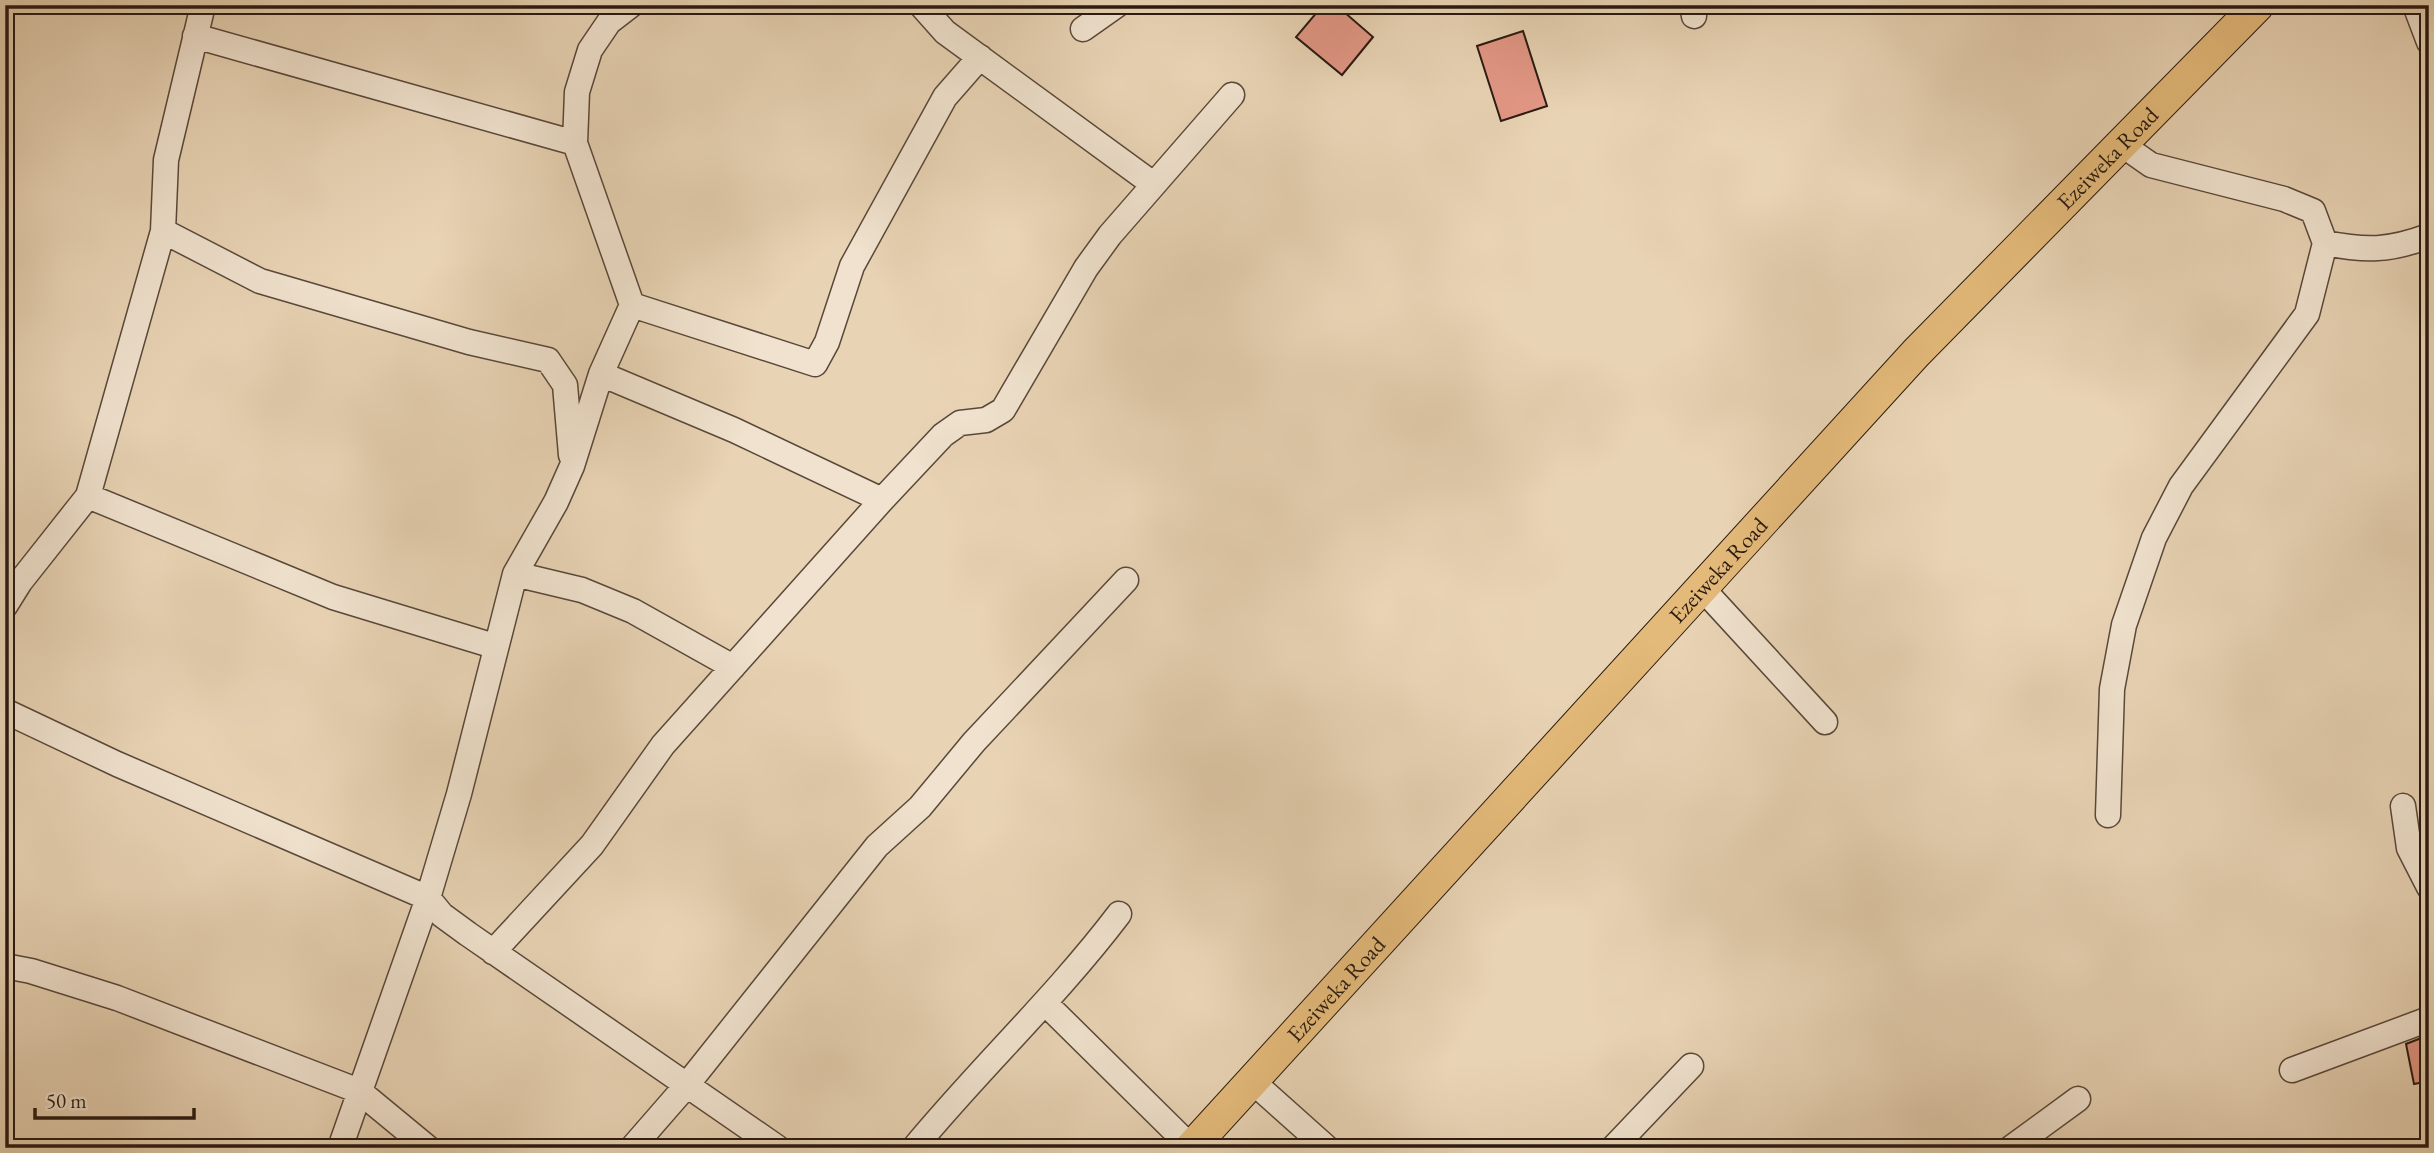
<svg xmlns="http://www.w3.org/2000/svg" width="2434" height="1153" viewBox="0 0 2434 1153" font-family="'EB Garamond',serif">
	<rect width="100%" height="100%" fill="#e8d3b4"/>
	<filter id="stains"><feTurbulence type="fractalNoise" baseFrequency=".00286" numOctaves="4"/><feColorMatrix values="0 0 0 0 .2 0 0 0 0 .09 0 0 0 0 .02 0 0 0 .5 -.17"/></filter>
	<radialGradient id="worn" r=".72"><stop offset=".6" stop-color="#630" stop-opacity="0"/><stop offset="1" stop-color="#630" stop-opacity=".3"/></radialGradient>
	<path fill="#e29785" stroke="#291a11" stroke-width="2" d="M 1323,5 L 1336,5 L 1373,37 L 1342,75 L 1296,37 Z
		M 1523,31 L 1547,106 L 1501,121 L 1477,46 Z
		M 2429,1035 L 2429,1081 L 2414,1084 L 2406,1044 Z"/>
	<g fill="none" stroke-linecap="round" stroke-linejoin="round">
		<g stroke="#59483a" stroke-width="27">
			<path id="minor" d="M 921,5 L 945,32 L 1153,184
				M 1692,5 L 1694,16
				M 2415,5 L 2429,42
				M 1083,29 L 1117,5
				M 195,36 L 575,143
				M 163,231 L 260,281 L 469,342 L 548,360 L 565,385 L 571,455
				M 2325,243 C 2366,251 2389,251 2429,236
				M 632,305 L 815,364 L 827,342 L 852,266 L 945,97 L 980,57
				M 601,374 L 734,430 L 882,500
				M 88,496 L 333,597 L 494,646
				M 515,574 L 582,590 L 633,611 L 733,667
				M 1700,586 L 1825,722
				M 5,606 L 20,582 L 88,496 L 163,231 L 166,160 L 203,5
				M 5,711 L 117,764 L 428,898 L 442,915 L 468,934 L 778,1148
				M 2403,806 L 2409,848 L 2429,887
				M 2108,815 L 2112,689 L 2124,625 L 2154,538 L 2181,486 L 2307,314 L 2325,243 L 2313,211 L 2284,199 L 2151,165 L 2121,144
				M 493,952 L 592,845 L 663,745 L 882,500 L 943,435 L 960,423 L 986,420 L 1003,410 L 1086,268 L 1110,235 L 1232,95
				M 5,966 L 31,971 L 117,998 L 359,1091 L 428,1148
				M 1045,1003 L 1191,1147
				M 2292,1070 L 2429,1019
				M 1253,1082 L 1327,1148
				M 340,1148 L 428,898 L 459,794 L 515,574 L 556,502 L 572,466 L 601,374 L 632,305 L 575,143 L 577,92 L 590,50 L 609,22 L 631,5
				M 632,1148 L 686,1086 L 877,846 L 920,807 L 974,742 L 1126,580
				M 914,1148 C 980,1068 1056,997 1119,914
				M 1613,1148 L 1691,1066
				M 2011,1148 L 2078,1099"/>
		</g>
		<g stroke="#291a11" stroke-width="34">
			<g id="major">
				<path id="s1" d="M 1191,1148 L 1916,353 L 2258,5"/>
			</g>
		</g>
		<use href="#minor" stroke="#f0e2ce" stroke-width="24"/>
		<use href="#major" stroke="#e4ba7a" stroke-width="32"/>
	</g>
	<g text-anchor="middle" dominant-baseline="central" stroke-width="6" stroke-linejoin="round" paint-order="stroke">
		<g font-size="23" fill="#291a11" stroke="#f0e2ce">
			<text stroke="none"><textPath href="#s1" startOffset="1349">Ezeiweka Road</textPath></text>
			<text stroke="none"><textPath href="#s1" startOffset="782">Ezeiweka Road</textPath></text>
			<text stroke="none"><textPath href="#s1" startOffset="215">Ezeiweka Road</textPath></text>
		</g>
	</g>
	<rect width="2434" height="1153" fill="none" stroke="#e8d3b4" stroke-width="28"/>
	<rect x="7" y="7" width="2420" height="1139" fill="none" stroke="#291a11" stroke-width="3.5"/>
	<rect x="14" y="14" width="2406" height="1125" fill="none" stroke="#291a11" stroke-width="2"/>
	<path d="M35 1108v10h159v-10" fill="none" stroke="#291a11" stroke-width="3.5"/>
	<text x="46" y="1108" font-size="21" fill="#291a11" stroke="#f0e2ce" stroke-width="5" paint-order="stroke">50 m</text>
	<rect width="100%" height="100%" filter="url(#stains)"/>
	<rect width="100%" height="100%" fill="url(#worn)"/>
</svg>
